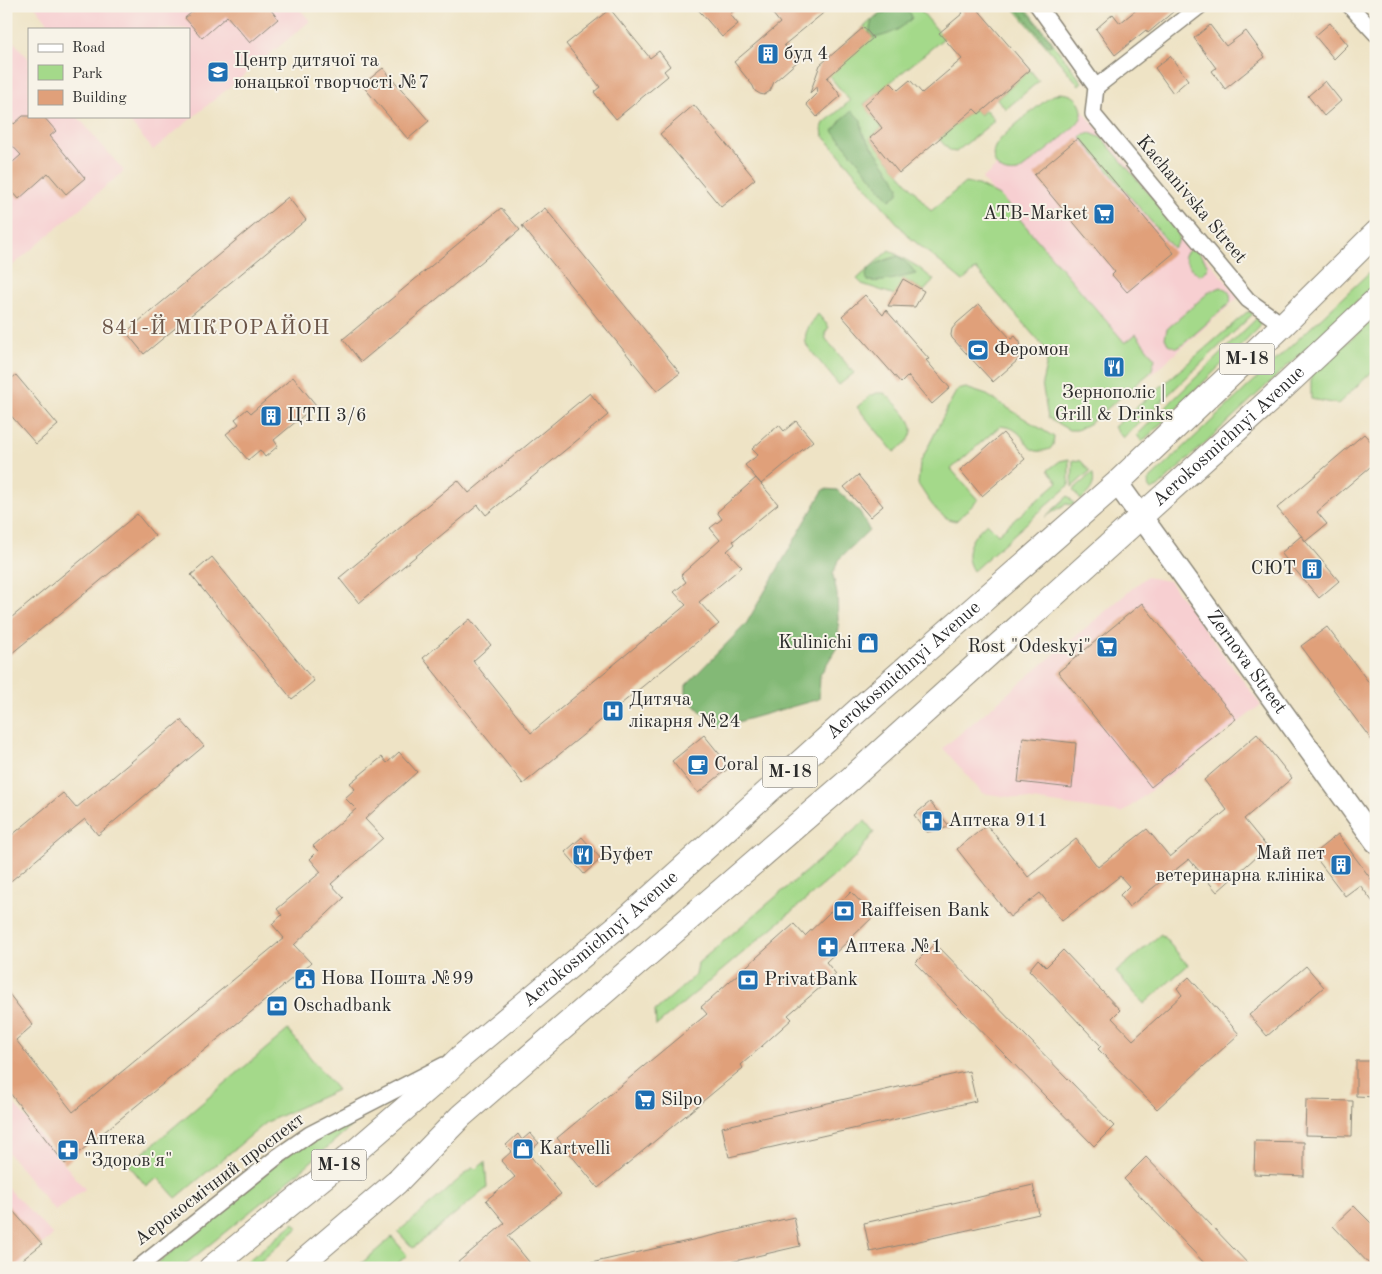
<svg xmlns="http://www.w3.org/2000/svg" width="1382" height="1274" viewBox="0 0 1382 1274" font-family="'Old Standard TT',serif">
	<rect width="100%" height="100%" fill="#f7f3e8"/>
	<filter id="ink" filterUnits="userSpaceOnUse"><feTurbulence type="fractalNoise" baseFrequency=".02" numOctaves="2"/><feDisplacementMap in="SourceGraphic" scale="10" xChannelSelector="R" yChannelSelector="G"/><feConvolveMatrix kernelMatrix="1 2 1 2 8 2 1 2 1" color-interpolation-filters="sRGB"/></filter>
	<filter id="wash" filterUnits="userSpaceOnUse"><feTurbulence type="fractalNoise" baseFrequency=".0096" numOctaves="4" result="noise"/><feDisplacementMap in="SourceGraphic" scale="20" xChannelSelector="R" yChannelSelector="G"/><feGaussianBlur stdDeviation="1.12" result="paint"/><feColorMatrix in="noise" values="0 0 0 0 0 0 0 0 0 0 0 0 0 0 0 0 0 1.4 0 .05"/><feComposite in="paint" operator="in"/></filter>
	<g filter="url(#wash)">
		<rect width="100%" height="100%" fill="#eee3c5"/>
		<path fill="#f7cfd1" d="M 35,6 L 297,6 L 310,21 L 153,150 L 125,116 L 189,116 L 189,29 L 53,29 Z
			M 6,33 L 29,59 L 29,116 L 77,116 L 124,171 L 6,271 Z
			M 1071,97 L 1239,297 L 1151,375 L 982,179 Z
			M 1146,577 L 1169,581 L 1261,705 L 1122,813 L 982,793 L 943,748 Z
			M 6,1094 L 85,1189 L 55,1211 L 6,1150 Z
			M 6,1186 L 53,1235 L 15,1268 L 6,1268 Z"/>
		<path fill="#a4d98a" stroke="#68825a" d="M 887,6 L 906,6 L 908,8 L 911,6 L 917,6 L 944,38 L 864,104 L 882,128 L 870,138 L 931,211 L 965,183 L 978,185 L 1001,197 L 1125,343 L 1136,334 L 1155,359 L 1151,372 L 1090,423 L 1077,430 L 1069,430 L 1048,418 L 1042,383 L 1049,353 L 976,269 L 963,281 L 908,236 L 823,135 L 822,128 L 824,123 L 850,101 L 826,72 L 825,62 Z
			M 1012,6 L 1025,6 L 1082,82 L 1079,85 Z
			M 1030,70 L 1039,81 L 1006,109 L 997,99 Z
			M 1060,93 C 1069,94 1075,95 1079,103 C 1082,108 1083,113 1081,118 C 1076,129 1030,163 1018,172 C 1010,173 1003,173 997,166 C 993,160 992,153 995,147 C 1000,135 1039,106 1051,96 Z
			M 974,109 L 980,115 L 986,110 L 993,118 L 993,122 L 956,152 L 950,151 L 939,139 Z
			M 1090,133 L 1102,138 L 1178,228 C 1180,237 1180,241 1173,248 L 1081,138 L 1084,135 Z
			M 1192,248 C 1198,251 1206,260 1208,267 L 1204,273 L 1200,275 C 1193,272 1186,262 1184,255 Z
			M 889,250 L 918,267 L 934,280 L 924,291 L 903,279 L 895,295 L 862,284 L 857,279 Z
			M 1376,266 L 1376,283 L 1158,487 L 1151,490 C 1147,486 1148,483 1150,479 Z
			M 1221,287 C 1229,290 1232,294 1230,303 L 1181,346 L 1177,348 L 1168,344 L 1165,338 L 1167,329 L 1209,292 Z
			M 1247,312 L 1251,312 L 1253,314 L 1123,438 L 1114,427 Z
			M 818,314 L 829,327 L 825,333 L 826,339 L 854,373 L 839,385 L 807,346 C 802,333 810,325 818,314 Z
			M 1258,317 L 1260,324 L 1259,328 L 1142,442 L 1137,435 Z
			M 1376,317 L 1376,368 L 1338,404 L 1311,399 L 1311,375 Z
			M 966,388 L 987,395 L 1054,437 L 1053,445 L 1050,449 C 1026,457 1030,441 1016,431 C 1011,427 1006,427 1000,426 L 951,469 L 978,500 L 956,521 C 938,519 927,497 918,484 L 920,463 L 952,399 L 957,390 Z
			M 877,393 L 884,393 L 887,395 C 895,404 917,421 911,435 C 909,442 899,448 894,452 L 857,407 L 870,396 Z
			M 1069,459 L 1069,485 L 1066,488 L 973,571 C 961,552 972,536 987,523 L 998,534 L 1058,482 L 1048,470 L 1060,461 Z
			M 1073,460 L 1081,461 L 1090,471 L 1072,487 Z
			M 1092,473 C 1097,485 1089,492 1081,500 L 1073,490 Z
			M 1068,496 L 1075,505 L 1066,504 L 1045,517 Z
			M 865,821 L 874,832 L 853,860 L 656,1026 L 655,1011 L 696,975 L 698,963 Z
			M 1161,934 L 1188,965 L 1144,1004 L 1116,972 Z
			M 288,1030 L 337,1090 L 267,1122 L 176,1198 L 158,1178 L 146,1186 L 129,1165 Z
			M 346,1123 L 349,1123 L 350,1125 L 349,1128 L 305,1167 L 181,1268 L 152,1268 L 298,1146 Z
			M 485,1162 L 487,1188 L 413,1248 L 398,1232 L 472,1168 L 476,1169 Z
			M 294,1223 L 298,1228 L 253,1268 L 239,1268 Z
			M 392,1237 L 407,1255 L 393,1268 L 356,1268 Z"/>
		<path fill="#83b976" stroke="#577250" d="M 899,6 L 902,6 L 911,14 L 912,18 C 900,30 890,35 873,38 L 869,33 L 872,20 L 890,9 Z
			M 1015,6 L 1022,6 L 1051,40 L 1052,45 L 1048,46 Z
			M 852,111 L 861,120 L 863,134 L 894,177 L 899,188 L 898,194 L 890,200 L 833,131 L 842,119 Z
			M 898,256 L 910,266 L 916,274 C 900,277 885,283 868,281 C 859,266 887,260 898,256 Z
			M 824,489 L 837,490 L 860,512 L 869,530 L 838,560 L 833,575 L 837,594 L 839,644 L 820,675 L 819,699 L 720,727 L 704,715 L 686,696 L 686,685 L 746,624 Z"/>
		<g id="blocks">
			<path fill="#e0a07a" d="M 199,6 L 268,6 L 278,19 L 250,43 L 227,16 L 202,38 L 185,18 Z
				M 695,6 L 739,6 L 730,14 L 738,24 L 722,37 Z
				M 782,6 L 832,6 L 784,45 L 798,61 L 774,82 L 770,91 L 764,95 L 760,94 L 755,91 L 753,86 L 734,62 L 780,23 L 773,14 Z
				M 957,6 L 975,6 L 1030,70 L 979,114 L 974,109 L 899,173 L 870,138 L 882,128 L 864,105 L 890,82 L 898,90 L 910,80 L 922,93 L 962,59 L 939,33 L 963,13 Z
				M 1141,6 L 1180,6 L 1148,33 L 1146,30 L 1115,55 L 1096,29 L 1113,14 L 1120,23 Z
				M 610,9 L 650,58 L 659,51 L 670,66 L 664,71 L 668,76 L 616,119 L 594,92 L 600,87 L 566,44 Z
				M 1330,23 L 1348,45 L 1334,59 L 1315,36 Z
				M 1210,25 L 1226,46 L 1246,31 L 1265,57 L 1225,89 L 1212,71 L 1216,68 L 1194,38 Z
				M 864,27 L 873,38 L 827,78 L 841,96 L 817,117 L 806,104 L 817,93 L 816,87 L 810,93 L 820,65 Z
				M 1170,56 L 1188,80 L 1173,93 L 1155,68 Z
				M 383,68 L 429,121 L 408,139 L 362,85 Z
				M 1325,81 L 1341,101 L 1324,116 L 1308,96 Z
				M 694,105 L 755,179 L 721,207 L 660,134 Z
				M 6,116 L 14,124 L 23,116 L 43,116 L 56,131 L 50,136 L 85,178 L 66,194 L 48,173 L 19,199 L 6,184 L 6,168 L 21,155 L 6,139 Z
				M 1078,138 L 1174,253 L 1127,292 L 1112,275 L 1115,272 L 1034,175 Z
				M 288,197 L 306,220 L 144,354 L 126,332 Z
				M 501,208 L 520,230 L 361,362 L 343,339 Z
				M 545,208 L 680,373 L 657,391 L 522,226 Z
				M 903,279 L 924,291 L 915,307 L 888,306 Z
				M 865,295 L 883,315 L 886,310 L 929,359 L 926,360 L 950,388 L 932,404 L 908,376 L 901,383 L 842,316 Z
				M 979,304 L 1011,339 L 1015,336 L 1020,342 L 1021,347 L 1018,360 L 993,382 L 952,338 L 951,335 L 952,329 L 957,323 Z
				M 16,375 L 58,425 L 36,444 L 6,410 L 6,383 Z
				M 293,377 L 316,405 L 274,440 L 278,446 L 265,457 L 260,450 L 248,460 L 226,434 L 239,424 L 235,419 L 247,409 L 251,413 Z
				M 590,393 L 608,415 L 486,515 L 478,505 L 359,603 L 339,578 L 458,480 L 469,493 Z
				M 796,421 L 813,441 L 761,484 L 745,465 L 758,455 L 752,449 L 779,425 L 784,431 Z
				M 1003,433 L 1025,459 L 982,496 L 960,470 Z
				M 1364,434 L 1376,447 L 1376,462 L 1317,512 L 1327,524 L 1306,541 L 1277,508 Z
				M 858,475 L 883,506 L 870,517 L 844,487 Z
				M 756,478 L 778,504 L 733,541 L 735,544 L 727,551 L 742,567 L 699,602 L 719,624 L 523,784 L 423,658 L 470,619 L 491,645 L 473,661 L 531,733 L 686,605 L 674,592 L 686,582 L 681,575 L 720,540 L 710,528 L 722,519 L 717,512 Z
				M 137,514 L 155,536 L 6,658 L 6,622 Z
				M 1301,536 L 1339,581 L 1319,598 L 1281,553 Z
				M 212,557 L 314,681 L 292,699 L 191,575 Z
				M 1142,603 L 1236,719 L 1151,787 L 1058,672 Z
				M 1327,627 L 1376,692 L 1376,746 L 1301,646 Z
				M 181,720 L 204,746 L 98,835 L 85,819 L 6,885 L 6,840 L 63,793 L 76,808 Z
				M 1257,734 L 1292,778 L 1244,819 L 1267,847 L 1217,892 L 1189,859 L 1129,907 L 1120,895 L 1129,886 L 1120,876 L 1062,921 L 1040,893 L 1010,917 L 957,849 L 987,825 L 1028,877 L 1076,839 L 1098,867 L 1147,829 L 1170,857 L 1227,810 L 1204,780 Z
				M 704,735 L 730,767 L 698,793 L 672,761 Z
				M 1023,737 L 1076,743 L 1072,788 L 1018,782 Z
				M 399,752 L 417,772 L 365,819 L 383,838 L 331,884 L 344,898 L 294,945 L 311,963 L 65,1164 L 6,1088 L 6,990 L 33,1025 L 16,1040 L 73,1112 L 284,938 L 272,924 L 282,915 L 277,909 L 321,872 L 310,859 L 318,851 L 313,846 L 356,809 L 345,798 L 355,789 L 350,783 L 382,757 L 387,763 Z
				M 930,802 L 950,827 L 927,832 L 914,815 Z
				M 1338,834 L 1376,886 L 1376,906 L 1360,885 L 1345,896 L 1313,854 Z
				M 582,837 L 601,859 L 584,874 L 565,852 Z
				M 851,892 L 874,916 L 826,962 L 836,974 L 788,1015 L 792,1019 L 741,1065 L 743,1068 L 598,1188 L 557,1138 L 707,1014 L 701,1007 L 794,924 L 805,936 Z
				M 935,943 L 1114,1126 L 1094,1146 L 915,963 Z
				M 1063,950 L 1120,1010 L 1112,1018 L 1133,1040 L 1182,995 L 1177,988 L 1189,977 L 1239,1034 L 1157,1109 L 1098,1049 L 1101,1046 L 1029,970 L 1038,959 L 1046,967 Z
				M 1306,966 L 1324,987 L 1267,1036 L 1249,1015 Z
				M 1356,1061 L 1376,1061 L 1376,1097 L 1356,1096 Z
				M 969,1071 L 976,1101 L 729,1157 L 722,1127 Z
				M 1306,1100 L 1353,1101 L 1352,1136 L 1305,1135 Z
				M 530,1133 L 539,1143 L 528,1153 L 561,1194 L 508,1236 L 534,1268 L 451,1268 L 505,1223 L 486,1200 L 515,1177 L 501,1161 L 512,1151 L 506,1145 L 518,1134 L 522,1140 Z
				M 1255,1141 L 1304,1142 L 1304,1176 L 1254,1174 Z
				M 1146,1157 L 1192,1205 L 1252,1268 L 1209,1268 L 1124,1179 Z
				M 1033,1185 L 1039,1214 L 870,1252 L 864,1223 Z
				M 6,1203 L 42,1244 L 12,1268 L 6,1268 Z
				M 1354,1206 L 1376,1228 L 1376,1268 L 1373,1268 L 1333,1226 Z
				M 794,1217 L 800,1246 L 705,1268 L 592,1268 L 591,1263 Z"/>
		</g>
	</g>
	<g filter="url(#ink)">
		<use href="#blocks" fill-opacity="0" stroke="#8c8778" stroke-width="1"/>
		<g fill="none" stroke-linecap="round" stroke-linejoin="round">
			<g stroke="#8c8778" stroke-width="18">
				<path id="street" d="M 1038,6 L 1096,87 L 1200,6
					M 1350,6 L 1376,34
					M 1096,87 L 1093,114 L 1248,300 L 1283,325
					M 138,1268 L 277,1157 L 310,1134 L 444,1065"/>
			</g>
			<g stroke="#8c8778" stroke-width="24">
				<g id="secondary">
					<path id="s1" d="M 1117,483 L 1376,842"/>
				</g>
			</g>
			<g stroke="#8c8778" stroke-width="26">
				<g id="primary">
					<path id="s2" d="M 211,1268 L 357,1150 L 431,1086 L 461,1057 L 631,915 L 865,704 L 1117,483 L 1283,325 L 1376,233"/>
					<path id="s3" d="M 296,1268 L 397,1182 L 461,1116 L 847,782 L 1271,399 L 1376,300"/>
				</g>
			</g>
			<use href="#street" stroke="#fff" stroke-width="15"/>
			<use href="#secondary" stroke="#fff" stroke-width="21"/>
			<use href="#primary" stroke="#fff" stroke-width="24"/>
		</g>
	</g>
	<defs>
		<g id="building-square" transform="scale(1.125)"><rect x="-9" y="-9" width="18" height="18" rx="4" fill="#1f6fb2" stroke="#f7f3e8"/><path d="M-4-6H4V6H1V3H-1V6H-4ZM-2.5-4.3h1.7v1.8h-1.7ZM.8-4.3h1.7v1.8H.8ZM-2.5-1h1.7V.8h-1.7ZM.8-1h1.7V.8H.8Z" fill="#fff"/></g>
		<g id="school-square" transform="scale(1.125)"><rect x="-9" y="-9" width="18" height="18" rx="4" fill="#1f6fb2" stroke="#f7f3e8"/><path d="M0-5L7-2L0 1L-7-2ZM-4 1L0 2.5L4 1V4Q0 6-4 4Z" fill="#fff"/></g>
		<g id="supermarket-square" transform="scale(1.125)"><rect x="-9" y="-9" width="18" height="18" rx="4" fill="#1f6fb2" stroke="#f7f3e8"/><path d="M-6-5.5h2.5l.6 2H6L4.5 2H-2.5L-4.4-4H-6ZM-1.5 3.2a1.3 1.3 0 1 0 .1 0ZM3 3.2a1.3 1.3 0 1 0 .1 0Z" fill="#fff"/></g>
		<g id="stadium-square" transform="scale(1.125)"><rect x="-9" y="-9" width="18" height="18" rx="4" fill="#1f6fb2" stroke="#f7f3e8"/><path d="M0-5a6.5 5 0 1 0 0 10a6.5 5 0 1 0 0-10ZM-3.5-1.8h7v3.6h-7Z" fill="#fff"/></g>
		<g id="restaurant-square" transform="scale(1.125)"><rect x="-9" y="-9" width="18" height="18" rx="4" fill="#1f6fb2" stroke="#f7f3e8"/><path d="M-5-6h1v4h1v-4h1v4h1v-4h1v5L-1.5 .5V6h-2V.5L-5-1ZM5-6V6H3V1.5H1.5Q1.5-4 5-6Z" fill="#fff"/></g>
		<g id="shop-square" transform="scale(1.125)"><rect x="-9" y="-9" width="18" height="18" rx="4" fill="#1f6fb2" stroke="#f7f3e8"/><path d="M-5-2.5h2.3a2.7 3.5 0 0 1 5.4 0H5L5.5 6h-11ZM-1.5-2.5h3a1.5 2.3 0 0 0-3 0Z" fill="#fff"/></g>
		<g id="hospital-square" transform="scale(1.125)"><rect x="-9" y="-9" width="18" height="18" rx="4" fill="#1f6fb2" stroke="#f7f3e8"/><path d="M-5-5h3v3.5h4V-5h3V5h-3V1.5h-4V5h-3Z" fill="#fff"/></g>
		<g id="cafe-square" transform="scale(1.125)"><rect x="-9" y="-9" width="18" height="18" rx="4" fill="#1f6fb2" stroke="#f7f3e8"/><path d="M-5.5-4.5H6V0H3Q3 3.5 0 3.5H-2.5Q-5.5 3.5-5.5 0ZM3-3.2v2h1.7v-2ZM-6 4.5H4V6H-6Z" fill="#fff"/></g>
		<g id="pharmacy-square" transform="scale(1.125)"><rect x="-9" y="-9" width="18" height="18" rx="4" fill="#1f6fb2" stroke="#f7f3e8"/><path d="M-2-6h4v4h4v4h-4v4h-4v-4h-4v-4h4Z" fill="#fff"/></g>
		<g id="bank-square" transform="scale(1.125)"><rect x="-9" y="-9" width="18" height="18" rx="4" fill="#1f6fb2" stroke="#f7f3e8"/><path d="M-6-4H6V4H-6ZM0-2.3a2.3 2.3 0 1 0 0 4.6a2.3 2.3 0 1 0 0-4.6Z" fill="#fff"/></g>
		<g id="civic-square" transform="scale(1.125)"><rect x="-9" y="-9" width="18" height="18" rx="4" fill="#1f6fb2" stroke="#f7f3e8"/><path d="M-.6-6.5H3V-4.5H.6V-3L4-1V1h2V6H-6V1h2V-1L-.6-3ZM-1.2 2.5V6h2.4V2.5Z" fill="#fff"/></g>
	</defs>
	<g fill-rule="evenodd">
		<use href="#building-square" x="768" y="54"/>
		<use href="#school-square" x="218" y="72"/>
		<use href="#supermarket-square" x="1104" y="214"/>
		<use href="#stadium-square" x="978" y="350"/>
		<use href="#restaurant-square" x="1114" y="367"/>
		<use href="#building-square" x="271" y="416"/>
		<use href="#building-square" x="1312" y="569"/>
		<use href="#shop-square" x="868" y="643"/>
		<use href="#supermarket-square" x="1107" y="647"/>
		<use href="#hospital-square" x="613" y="711"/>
		<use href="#cafe-square" x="698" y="765"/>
		<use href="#pharmacy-square" x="932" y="821"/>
		<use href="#restaurant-square" x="583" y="855"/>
		<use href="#building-square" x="1341" y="865"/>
		<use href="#bank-square" x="844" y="911"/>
		<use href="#pharmacy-square" x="828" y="947"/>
		<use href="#civic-square" x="305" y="979"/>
		<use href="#bank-square" x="748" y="980"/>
		<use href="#bank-square" x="277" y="1006"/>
		<use href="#supermarket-square" x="645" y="1100"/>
		<use href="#shop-square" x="523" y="1149"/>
		<use href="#pharmacy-square" x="68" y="1150"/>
	</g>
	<g text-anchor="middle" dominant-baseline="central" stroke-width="4" stroke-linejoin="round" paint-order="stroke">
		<g fill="#f7f3e8" stroke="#686764" stroke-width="1">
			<rect x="1219.5" y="343.5" width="55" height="31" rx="4"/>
			<rect x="762.5" y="756.5" width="55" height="31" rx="4"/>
			<rect x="311.5" y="1149.5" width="55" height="31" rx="4"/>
		</g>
		<g font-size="18" font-weight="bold" fill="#2b2b2b">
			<text x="1247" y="359">М-18</text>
			<text x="790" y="772">М-18</text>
			<text x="339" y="1165">М-18</text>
		</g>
		<g font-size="19" fill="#2b2b2b" stroke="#f7f3e8" text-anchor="start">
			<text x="784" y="54">буд 4</text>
			<text x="234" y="61">Центр дитячої та<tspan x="234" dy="22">юнацької творчості №7</tspan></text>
			<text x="1088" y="214" text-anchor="end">ATB-Market</text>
			<text x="994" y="350">Феромон</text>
			<text x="1114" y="393" text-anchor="middle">Зернополіс |<tspan x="1114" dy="22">Grill &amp; Drinks</tspan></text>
			<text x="287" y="416">ЦТП 3/6</text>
			<text x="1296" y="569" text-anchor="end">СЮТ</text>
			<text x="852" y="643" text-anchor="end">Kulinichi</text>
			<text x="1091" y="647" text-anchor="end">Rost "Odeskyi"</text>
			<text x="629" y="700">Дитяча<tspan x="629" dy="22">лікарня №24</tspan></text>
			<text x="714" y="765">Coral</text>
			<text x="948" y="821">Аптека 911</text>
			<text x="1325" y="854" text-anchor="end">Май пет<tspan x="1325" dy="22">ветеринарна клініка</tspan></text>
			<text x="599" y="855">Буфет</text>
			<text x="860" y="911">Raiffeisen Bank</text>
			<text x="844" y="947">Аптека №1</text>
			<text x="321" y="979">Нова Пошта №99</text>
			<text x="764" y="980">PrivatBank</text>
			<text x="293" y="1006">Oschadbank</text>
			<text x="661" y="1100">Silpo</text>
			<text x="84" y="1139">Аптека<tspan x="84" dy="22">"Здоров'я"</tspan></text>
			<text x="539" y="1149">Kartvelli</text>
		</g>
		<g font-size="19" fill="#2b2b2b" stroke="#f7f3e8">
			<text transform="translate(1191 200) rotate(50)">Kachanivska Street</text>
			<text stroke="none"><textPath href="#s3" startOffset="1250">Aerokosmichnyi Avenue</textPath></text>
			<text stroke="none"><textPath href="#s1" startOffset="221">Zernova Street</textPath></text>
			<text stroke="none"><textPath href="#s2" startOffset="915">Aerokosmichnyi Avenue</textPath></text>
			<text stroke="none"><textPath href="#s2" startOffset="510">Aerokosmichnyi Avenue</textPath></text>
			<text transform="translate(220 1180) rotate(-37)">Аерокосмічний проспект</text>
		</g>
		<g font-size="21" letter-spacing="1" fill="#6a5447" stroke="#f7f3e8">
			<text x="216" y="328">841-Й МІКРОРАЙОН</text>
		</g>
	</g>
	<rect width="1382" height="1274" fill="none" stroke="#f7f3e8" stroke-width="25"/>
	<rect x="28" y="28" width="162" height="90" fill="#f7f3e8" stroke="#a5a39c"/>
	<rect x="38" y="44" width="25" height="8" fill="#ffffff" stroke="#a5a39c"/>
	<text x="72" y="52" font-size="15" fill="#2b2b2b">Road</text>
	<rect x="38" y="65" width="25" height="15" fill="#a4d98a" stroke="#a5a39c"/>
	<text x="72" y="78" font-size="15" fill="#2b2b2b">Park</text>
	<rect x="38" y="90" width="25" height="15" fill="#e0a07a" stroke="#a5a39c"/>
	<text x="72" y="102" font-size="15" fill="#2b2b2b">Building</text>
</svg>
